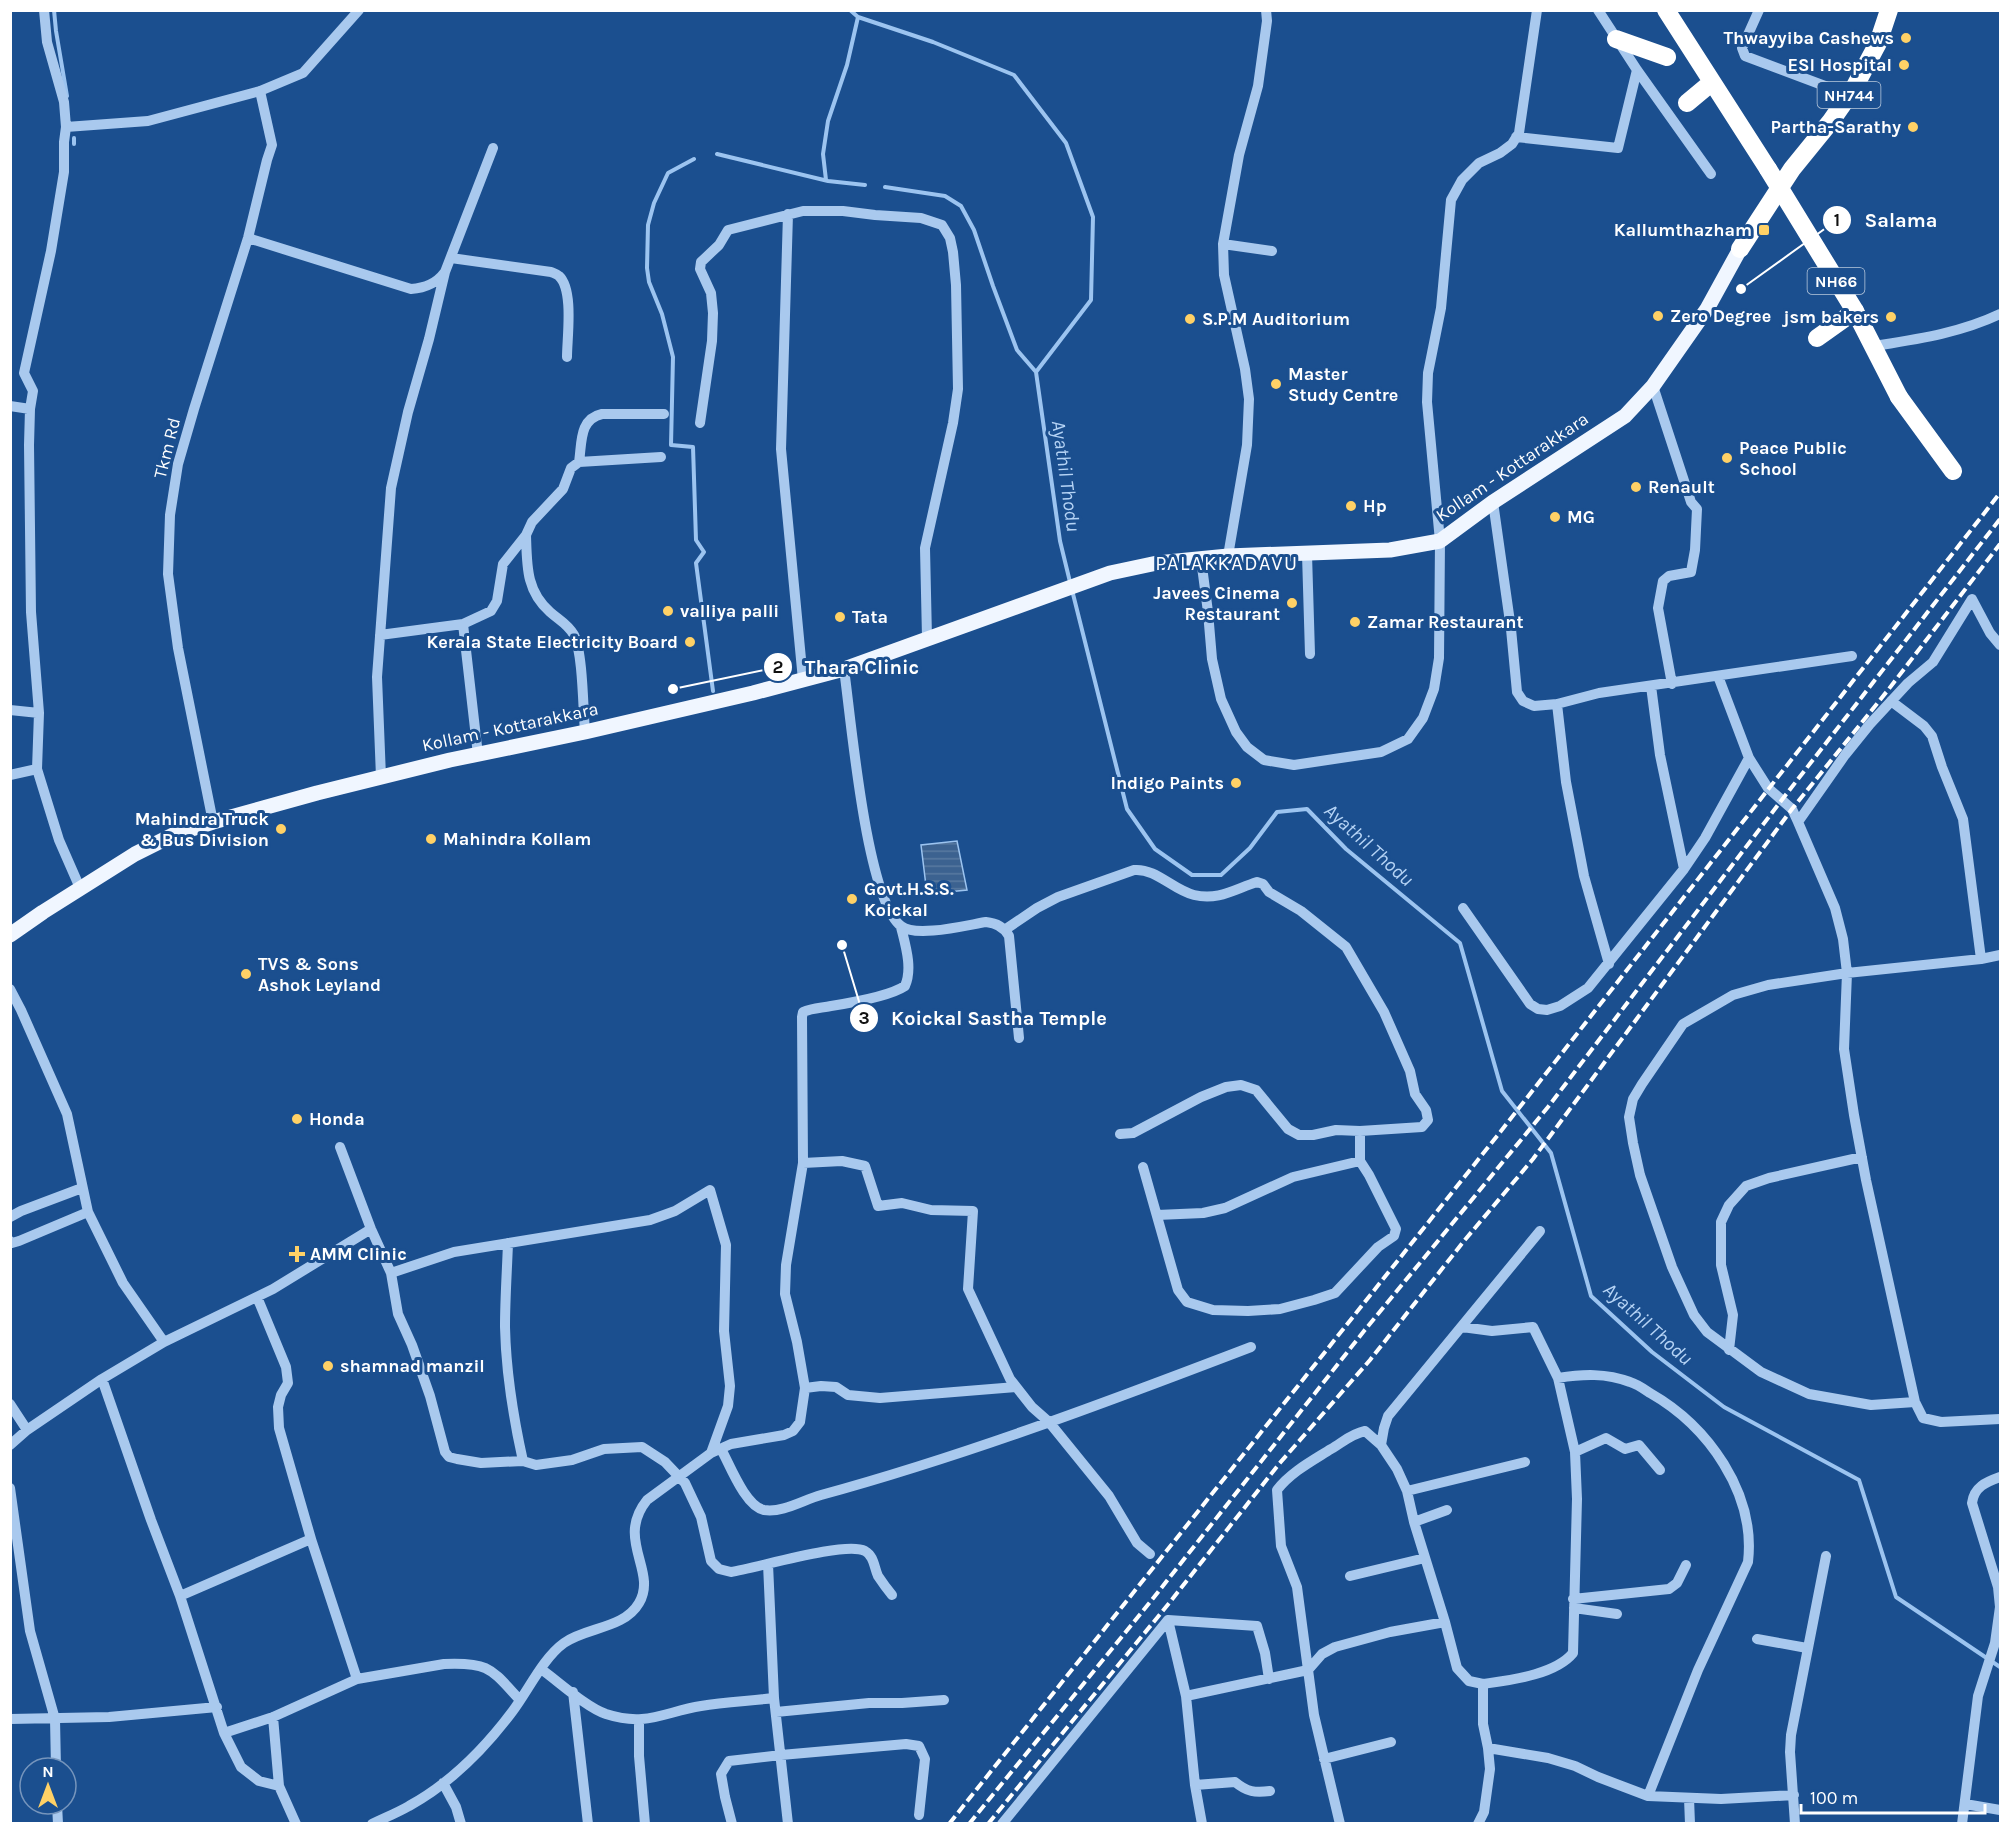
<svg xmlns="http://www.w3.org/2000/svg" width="2011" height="1834" viewBox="0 0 2011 1834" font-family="Karla,sans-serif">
	<defs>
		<pattern id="water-rules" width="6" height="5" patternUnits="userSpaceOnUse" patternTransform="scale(1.5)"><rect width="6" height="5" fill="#3c6290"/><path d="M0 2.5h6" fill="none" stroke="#597aa1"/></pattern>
	</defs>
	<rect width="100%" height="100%" fill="#1b4f8f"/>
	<path fill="url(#water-rules)" stroke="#9cc4f0" stroke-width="1.5" d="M 957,841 L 967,890 L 927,894 L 921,845 Z"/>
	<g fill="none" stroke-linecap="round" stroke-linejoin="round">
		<path stroke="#9cc4f0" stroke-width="4" d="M 54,10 L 56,31 L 67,96
			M 850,10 L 858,17 L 933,42 L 1014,75 L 1066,143 L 1093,217 L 1091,300 L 1036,372 L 1060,541 L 1070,582
			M 74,138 L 74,144
			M 717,154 L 828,181 L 865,185
			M 694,159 L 668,173 L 654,203 L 648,225 L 647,268 L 649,282 L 662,314 L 673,357 L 671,445 L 693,447 L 696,540 L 704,552 L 696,563 L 713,691
			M 826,180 L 823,154 L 828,121 L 847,65 L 858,17
			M 885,187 L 945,196 L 961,206 L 974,230 L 993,286 L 1017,350 L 1036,372
			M 1072,590 L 1127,809 L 1155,849 L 1192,875 L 1221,875 L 1250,848 L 1277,812 L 1307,809 L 1346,849 L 1460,943 L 1502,1091 L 1551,1153 L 1591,1296 L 1652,1352 L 1724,1407 L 1859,1480 L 1896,1597 L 2000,1667"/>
		<path stroke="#a9c9ee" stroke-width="10" d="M 1598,10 L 1637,70 L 1711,174
			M 1759,10 L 1742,48 L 1745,56 L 1849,95
			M 66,127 L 148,121 L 260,91 L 303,73 L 359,10
			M 1516,137 L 1618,148 L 1637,70
			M 788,214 L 781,449 L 803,680
			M 248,238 L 411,289 C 425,288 436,284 445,272 L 493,148
			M 1223,244 L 1272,251
			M 451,258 L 551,272 C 553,273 557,274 559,276 C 574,290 567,338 567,357
			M 1874,346 C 1918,339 1960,333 2000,314
			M 1653,386 L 1691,502 L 1697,509 L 1695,550 L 1691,572 L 1669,576 L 1663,581 L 1658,608 L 1672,684
			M 10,406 L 30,409
			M 700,423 L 712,341 L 713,313 L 711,293 L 700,269 L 701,262 L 719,245 L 728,230 L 803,211 L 843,211 L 875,215 L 921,218 L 942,225 L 950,238 L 953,252 L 956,285 L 958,389 L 953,423 L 925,548 L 927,638
			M 579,462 C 582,443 579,419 602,414 L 664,414
			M 1493,502 L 1511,629 L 1517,692 L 1523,701 L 1534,706 L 1557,704 L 1599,693 L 1852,656
			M 526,535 C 527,566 526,591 550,612 C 559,620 568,624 574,635 C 583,653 583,709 585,732
			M 1307,554 L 1310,654
			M 1228,556 L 1247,445 L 1249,399 L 1245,369 L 1224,275 L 1223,244 L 1239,155 L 1258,86 L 1267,21 L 1266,10
			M 1201,559 L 1208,612 L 1212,659 L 1221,699 L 1236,732 L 1247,747 L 1264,760 L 1294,765 L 1381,752 L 1408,739 L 1423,718 L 1434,689 L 1439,658 L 1440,541 L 1427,402 L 1428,373 L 1441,308 L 1451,200 L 1462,180 L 1479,163 L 1500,153 L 1512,144 L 1519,133 L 1537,10
			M 463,624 L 478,755
			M 380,635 L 463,624 L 491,611 L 497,601 L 503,564 L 526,535 L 532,522 L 563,489 L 571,468 L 579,462 L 661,457
			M 844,669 C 851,718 866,899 901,926 C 916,938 967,925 986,922 C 997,923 1004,927 1009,936 L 1019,1038
			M 1718,676 L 1749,758 L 1768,788 L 1792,809 L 1798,822 L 1835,908 L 1843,939 L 1847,973 L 1844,1049 L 1854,1115 L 1866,1180 L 1915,1402 L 1923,1418 L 1941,1422 L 2000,1419
			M 1651,686 L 1660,755 L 1684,869
			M 1891,701 L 1924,726 L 1932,736 L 1942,767 L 1963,819 L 1981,959
			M 1557,704 L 1566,782 L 1584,876 L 1609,964
			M 10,710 L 39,713 L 37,769 L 59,840 L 80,888
			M 39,713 L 31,612 L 29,445 L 30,409 L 33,391 L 24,373 L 51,251 L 64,172 L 64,142 L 66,127 L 64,102 L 47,42 L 44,10
			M 10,775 L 37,769
			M 381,777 L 377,677 L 391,488 L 408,412 L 429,339 L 445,272
			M 213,822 L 178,648 L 168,574 L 170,515 L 178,464 L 194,409 L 248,238 L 267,160 L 272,145 L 260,91
			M 1798,822 L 1845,755 L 1870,724 L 1908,683 L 1933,662 L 1972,599 L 1990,633 L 2000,645
			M 1463,908 L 1530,1004 L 1538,1009 L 1547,1010 L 1560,1006 L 1588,988 L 1684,869 L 1705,838 L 1749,758
			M 1006,929 L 1037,908 L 1058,897 L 1134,870 C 1156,868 1173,890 1194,895 C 1218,901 1235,889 1257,882 L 1263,884 L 1269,892 L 1301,911 L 1346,947 L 1384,1012 L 1410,1071 L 1415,1094 L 1426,1110 L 1428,1120 L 1422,1127 L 1360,1131 L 1336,1130 L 1313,1135 L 1299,1135 L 1288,1129 L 1256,1090 L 1241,1085 L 1226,1087 L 1201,1097 L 1133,1133 L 1120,1134
			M 10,989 L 21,1010 L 67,1114 L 88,1212 L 123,1283 L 164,1342
			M 340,1147 L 371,1229 L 391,1273 L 398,1314 L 412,1345 L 430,1396 L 445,1452 L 449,1457 L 457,1459 L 481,1463 L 523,1461 L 536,1465 L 572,1460 L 604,1449 L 642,1447 L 665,1462 L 685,1483 L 701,1517 L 711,1561 L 719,1569 L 731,1572 C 757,1568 845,1541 865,1551 C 874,1556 874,1567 878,1576 C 882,1582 887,1589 892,1595
			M 803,1163 L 842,1161 L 865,1166 L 878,1206 L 902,1203 L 931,1210 L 973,1211 L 968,1289 L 1010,1379 L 1032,1407 L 1049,1422 L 1109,1496 L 1137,1543 L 1150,1554
			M 1143,1167 L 1178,1290 L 1187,1302 L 1213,1310 L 1248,1311 L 1280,1309 L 1314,1300 L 1335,1293 L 1378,1247 L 1394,1236 L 1396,1229 L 1369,1175 L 1360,1161 L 1360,1131
			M 1157,1215 L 1203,1213 L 1225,1208 L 1293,1177 L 1360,1161
			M 10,1217 L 21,1211 L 82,1188
			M 10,1241 L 12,1243 L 19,1241 L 88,1212
			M 508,1243 C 507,1271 505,1299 505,1327 C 506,1372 513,1416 523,1461
			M 391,1273 L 454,1252 L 650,1220 L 675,1211 L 710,1190 L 726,1245 L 724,1331 L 730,1386 L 728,1406 L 711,1453
			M 1462,1327 L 1492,1331 L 1533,1327 L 1558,1378 C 1583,1374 1606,1373 1630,1382 C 1637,1384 1644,1389 1650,1393 C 1708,1426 1756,1493 1748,1562 L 1698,1670 L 1648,1796
			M 1729,1350 L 1733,1315 L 1721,1265 L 1721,1222 L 1729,1205 L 1746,1186 L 1769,1178 L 1862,1157
			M 102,1379 L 151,1520 L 180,1596 L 224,1733 L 241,1767 L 259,1781 L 279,1786 L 296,1824
			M 805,1388 L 821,1386 L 836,1387 L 848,1395 L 880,1398 L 1016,1387
			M 1915,1402 L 1871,1405 L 1809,1394 L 1761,1372 L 1707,1332 L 1694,1315 L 1672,1267 L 1640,1175 L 1633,1143 L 1629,1117 L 1633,1099 L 1642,1084 L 1683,1024 L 1733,995 L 1768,985 L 1847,973 L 1981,959 L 2000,955
			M 10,1404 L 27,1430
			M 10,1445 L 27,1430 L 102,1379 L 164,1342 L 273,1289 L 371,1229
			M 721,1449 C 730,1465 745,1506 764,1510 C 783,1513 803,1500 821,1495 C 967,1455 1110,1401 1251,1347
			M 1575,1452 L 1606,1438 L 1625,1449 L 1639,1445 L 1660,1470
			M 10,1488 L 30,1631 L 55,1719 L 56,1768
			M 1407,1491 L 1525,1462
			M 1414,1522 L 1447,1510
			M 311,1539 L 357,1679
			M 768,1564 L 774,1698 L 788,1824
			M 1350,1576 L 1425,1558
			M 180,1596 L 311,1539 L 279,1428 L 278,1407 L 281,1395 L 288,1383 L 286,1367 L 257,1297
			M 1573,1599 L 1669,1589 L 1677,1583 L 1686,1565
			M 1574,1608 L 1617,1614
			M 1168,1620 L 1186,1696 L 1195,1785 L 1202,1824
			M 1168,1620 L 1257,1626 L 1265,1653 L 1269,1679
			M 1445,1622 L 1414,1522 L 1407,1491 L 1397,1469 L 1381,1445 L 1384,1428 L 1388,1416 L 1540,1231
			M 1757,1639 L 1807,1648
			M 541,1669 C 559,1682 586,1707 606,1714 C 646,1727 664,1712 701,1706 C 725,1702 750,1701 774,1698
			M 1483,1684 C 1510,1680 1555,1675 1573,1653 L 1577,1499 L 1575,1452 L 1558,1378
			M 573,1692 L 588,1824
			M 1186,1696 L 1308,1670 L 1322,1654 L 1335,1647 L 1390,1632 L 1445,1622 L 1457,1668 L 1469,1681 L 1483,1684 L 1483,1724 L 1488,1748 L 1490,1769 L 1484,1812 L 1478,1824
			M 776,1712 L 869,1703 L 902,1703 L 944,1700
			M 273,1717 L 279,1786
			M 10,1719 L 109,1717 L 217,1707
			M 639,1720 L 639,1756 L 645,1824
			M 224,1733 L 273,1717 L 357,1679 L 444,1664 C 490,1662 491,1669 520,1700
			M 1488,1748 L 1548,1758 L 1575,1766 L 1598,1777 L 1648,1796 L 1721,1799 L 1794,1795
			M 1324,1759 L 1391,1742
			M 443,1783 L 456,1807 L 461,1824
			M 1195,1785 L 1235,1782 C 1247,1792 1255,1793 1270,1791
			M 1689,1798 L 1690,1824
			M 57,1804 L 58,1824
			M 1965,1804 L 2000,1810
			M 372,1824 C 384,1818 397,1813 409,1806 C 449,1784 485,1748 512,1712 C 528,1691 543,1658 564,1643 C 586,1627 624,1629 639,1603 C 658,1571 615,1540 647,1500 L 711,1453 L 731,1444 L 784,1435 L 793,1431 L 800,1422 L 805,1388 L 797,1342 L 785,1294 L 786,1265 L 803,1163 L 802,1017 L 803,1012 C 812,1008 821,1008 831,1006 C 850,1003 890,996 905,986 C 913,968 905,944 901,927
			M 732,1824 L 725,1797 L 721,1774 L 729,1761 L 781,1755 L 906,1744 L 919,1746 L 925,1759 L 919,1815
			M 1002,1824 L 1168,1620
			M 1340,1824 L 1314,1715 L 1297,1587 L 1281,1546 L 1277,1490 C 1291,1472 1312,1461 1331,1449 C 1343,1442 1351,1434 1365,1431 L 1381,1445
			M 1795,1824 L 1790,1752 L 1791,1735 L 1826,1556
			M 1962,1824 L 1978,1696 L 1995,1643 L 2000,1607 L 1998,1587 L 1972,1503 C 1974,1487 1986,1482 2000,1477"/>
		<path stroke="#f0f6ff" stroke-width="15" d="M 10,935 L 43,912 L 135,854 L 173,835 L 213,822 L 317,793 L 450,760 L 585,732 L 753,693 L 844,669 L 1110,573 L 1157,563 L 1228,556 L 1390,550 L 1440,541 L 1493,502 L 1625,416 L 1653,386 L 1707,309 L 1740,249"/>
		<path stroke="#fff" stroke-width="18" d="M 1666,10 L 1768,169
			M 1616,39 L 1667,57
			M 1687,103 L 1711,83
			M 1740,249 L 1792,169 L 1831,121 L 1854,88 L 1878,43 L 1889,10
			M 1817,338 L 1855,311
			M 1899,397 L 1953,471"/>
		<path stroke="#fff" stroke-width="4" stroke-dasharray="10 4.5" stroke-linecap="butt" d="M 949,1824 L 1501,1131 L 2000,493
			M 969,1824 L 1151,1601 L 1364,1331 L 1548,1107 L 1781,801 L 2000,519
			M 988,1824 L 1170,1602 L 1279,1464 L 1370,1360 L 1464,1241 L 1533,1159 L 1792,809 L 1888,690 L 2000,544"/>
		<path stroke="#fff" stroke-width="18" d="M 1768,169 L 1855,311 L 1899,397"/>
	</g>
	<g fill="#ffd166" stroke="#1b4f8f" stroke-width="2">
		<circle cx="1906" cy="38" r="6"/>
		<circle cx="1904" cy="65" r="6"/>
		<circle cx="1913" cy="127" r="6"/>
		<rect x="1758" y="224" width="12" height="12" rx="3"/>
		<circle cx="1658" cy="316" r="6"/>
		<circle cx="1891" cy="317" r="6"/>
		<circle cx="1190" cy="319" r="6"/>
		<circle cx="1276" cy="384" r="6"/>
		<circle cx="1727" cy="458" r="6"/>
		<circle cx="1636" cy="487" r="6"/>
		<circle cx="1351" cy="506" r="6"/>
		<circle cx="1555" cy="517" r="6"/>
		<circle cx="1292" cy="603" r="6"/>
		<circle cx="668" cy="611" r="6"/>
		<circle cx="840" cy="617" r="6"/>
		<circle cx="1355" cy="622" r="6"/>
		<circle cx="690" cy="642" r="6"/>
		<circle cx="1236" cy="783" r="6"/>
		<circle cx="281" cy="829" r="6"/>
		<circle cx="431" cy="839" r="6"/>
		<circle cx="852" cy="899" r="6"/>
		<circle cx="246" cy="974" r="6"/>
		<circle cx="297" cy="1119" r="6"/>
		<path d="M294 1245h6v6h6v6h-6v6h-6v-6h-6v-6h6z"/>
		<circle cx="328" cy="1366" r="6"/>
	</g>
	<g text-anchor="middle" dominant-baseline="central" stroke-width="6" stroke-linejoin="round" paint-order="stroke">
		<g fill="#1b4f8f" stroke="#bbcadd" stroke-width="1.5">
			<rect x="1817.5" y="82" width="63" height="26" rx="4.5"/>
			<rect x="1807.5" y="268" width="57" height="26" rx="4.5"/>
		</g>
		<g font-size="16" font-weight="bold" fill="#fff">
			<text x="1849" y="95">NH744</text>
			<text x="1836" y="281">NH66</text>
		</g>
		<g font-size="18" font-weight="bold" fill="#fff" stroke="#1b4f8f" text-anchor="start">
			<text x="1894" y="38" text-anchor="end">Thwayyiba Cashews</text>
			<text x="1892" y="65" text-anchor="end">ESI Hospital</text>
			<text x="1901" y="127" text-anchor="end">Partha-Sarathy</text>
			<text x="1752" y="230" text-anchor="end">Kallumthazham</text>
			<text x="1670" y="316">Zero Degree</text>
			<text x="1879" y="317" text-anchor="end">jsm bakers</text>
			<text x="1202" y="319">S.P.M Auditorium</text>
			<text x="1288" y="374">Master<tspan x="1288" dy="21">Study Centre</tspan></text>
			<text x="1739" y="448">Peace Public<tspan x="1739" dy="21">School</tspan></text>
			<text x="1648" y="487">Renault</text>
			<text x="1363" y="506">Hp</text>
			<text x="1567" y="517">MG</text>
			<text x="1280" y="593" text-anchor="end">Javees Cinema<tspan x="1280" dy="21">Restaurant</tspan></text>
			<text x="680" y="611">valliya palli</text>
			<text x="852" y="617">Tata</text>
			<text x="1367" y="622">Zamar Restaurant</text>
			<text x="678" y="642" text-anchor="end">Kerala State Electricity Board</text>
			<text x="1224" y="783" text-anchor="end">Indigo Paints</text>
			<text x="269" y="819" text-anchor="end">Mahindra Truck<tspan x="269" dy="21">&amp; Bus Division</tspan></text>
			<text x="443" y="839">Mahindra Kollam</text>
			<text x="864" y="889">Govt.H.S.S.<tspan x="864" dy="21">Koickal</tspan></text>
			<text x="258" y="964">TVS &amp; Sons<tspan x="258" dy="21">Ashok Leyland</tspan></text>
			<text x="309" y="1119">Honda</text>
			<text x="310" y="1254">AMM Clinic</text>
			<text x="340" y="1366">shamnad manzil</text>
		</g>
		<g font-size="18" fill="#fff" stroke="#1b4f8f">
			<text transform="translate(167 448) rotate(-76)">Tkm Rd</text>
			<text transform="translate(1512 467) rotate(-34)">Kollam - Kottarakkara</text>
			<text transform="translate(510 727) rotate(-12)">Kollam - Kottarakkara</text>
		</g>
		<g font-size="20" font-style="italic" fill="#b5d3f5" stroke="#1b4f8f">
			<text transform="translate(1066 476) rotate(82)">Ayathil Thodu</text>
			<text transform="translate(1369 845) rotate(42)">Ayathil Thodu</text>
			<text transform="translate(1648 1324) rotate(42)">Ayathil Thodu</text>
		</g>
		<g font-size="20" letter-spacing="1.5" fill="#fff" stroke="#1b4f8f">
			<text x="1227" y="563">PALAKKADAVU</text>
		</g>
	</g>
	<path fill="none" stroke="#fff" stroke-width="2" d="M1741 289L1837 220M673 689L778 667M842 945L864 1018"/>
	<g fill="#fff" stroke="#1b4f8f" stroke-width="2">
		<circle cx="1741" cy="289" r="6"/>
		<circle cx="673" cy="689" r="6"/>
		<circle cx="842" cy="945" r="6"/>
		<circle cx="1837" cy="220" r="15"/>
		<circle cx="778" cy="667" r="15"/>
		<circle cx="864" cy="1018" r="15"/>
	</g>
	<g font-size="18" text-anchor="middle" font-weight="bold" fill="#111">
		<text x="1837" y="226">1</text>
		<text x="778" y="673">2</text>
		<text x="864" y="1024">3</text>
	</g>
	<g font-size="20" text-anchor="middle" font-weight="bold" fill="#fff" stroke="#1b4f8f" stroke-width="6" stroke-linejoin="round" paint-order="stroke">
		<text x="1901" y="227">Salama</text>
		<text x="862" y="674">Thara Clinic</text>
		<text x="999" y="1025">Koickal Sastha Temple</text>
	</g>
	<rect width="2011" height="1834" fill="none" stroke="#ffffff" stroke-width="24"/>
	<g transform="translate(48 1786)"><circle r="28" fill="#1b4f8f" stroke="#7695bc" stroke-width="1.5"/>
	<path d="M0-4.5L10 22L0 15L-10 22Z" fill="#ffd166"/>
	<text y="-9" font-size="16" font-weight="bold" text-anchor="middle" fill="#ffffff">N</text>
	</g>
	<path d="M1801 1804v9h184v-9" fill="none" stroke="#ffffff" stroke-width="3"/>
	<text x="1810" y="1804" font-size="18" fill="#ffffff" stroke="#1b4f8f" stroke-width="4.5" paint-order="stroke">100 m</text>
</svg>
